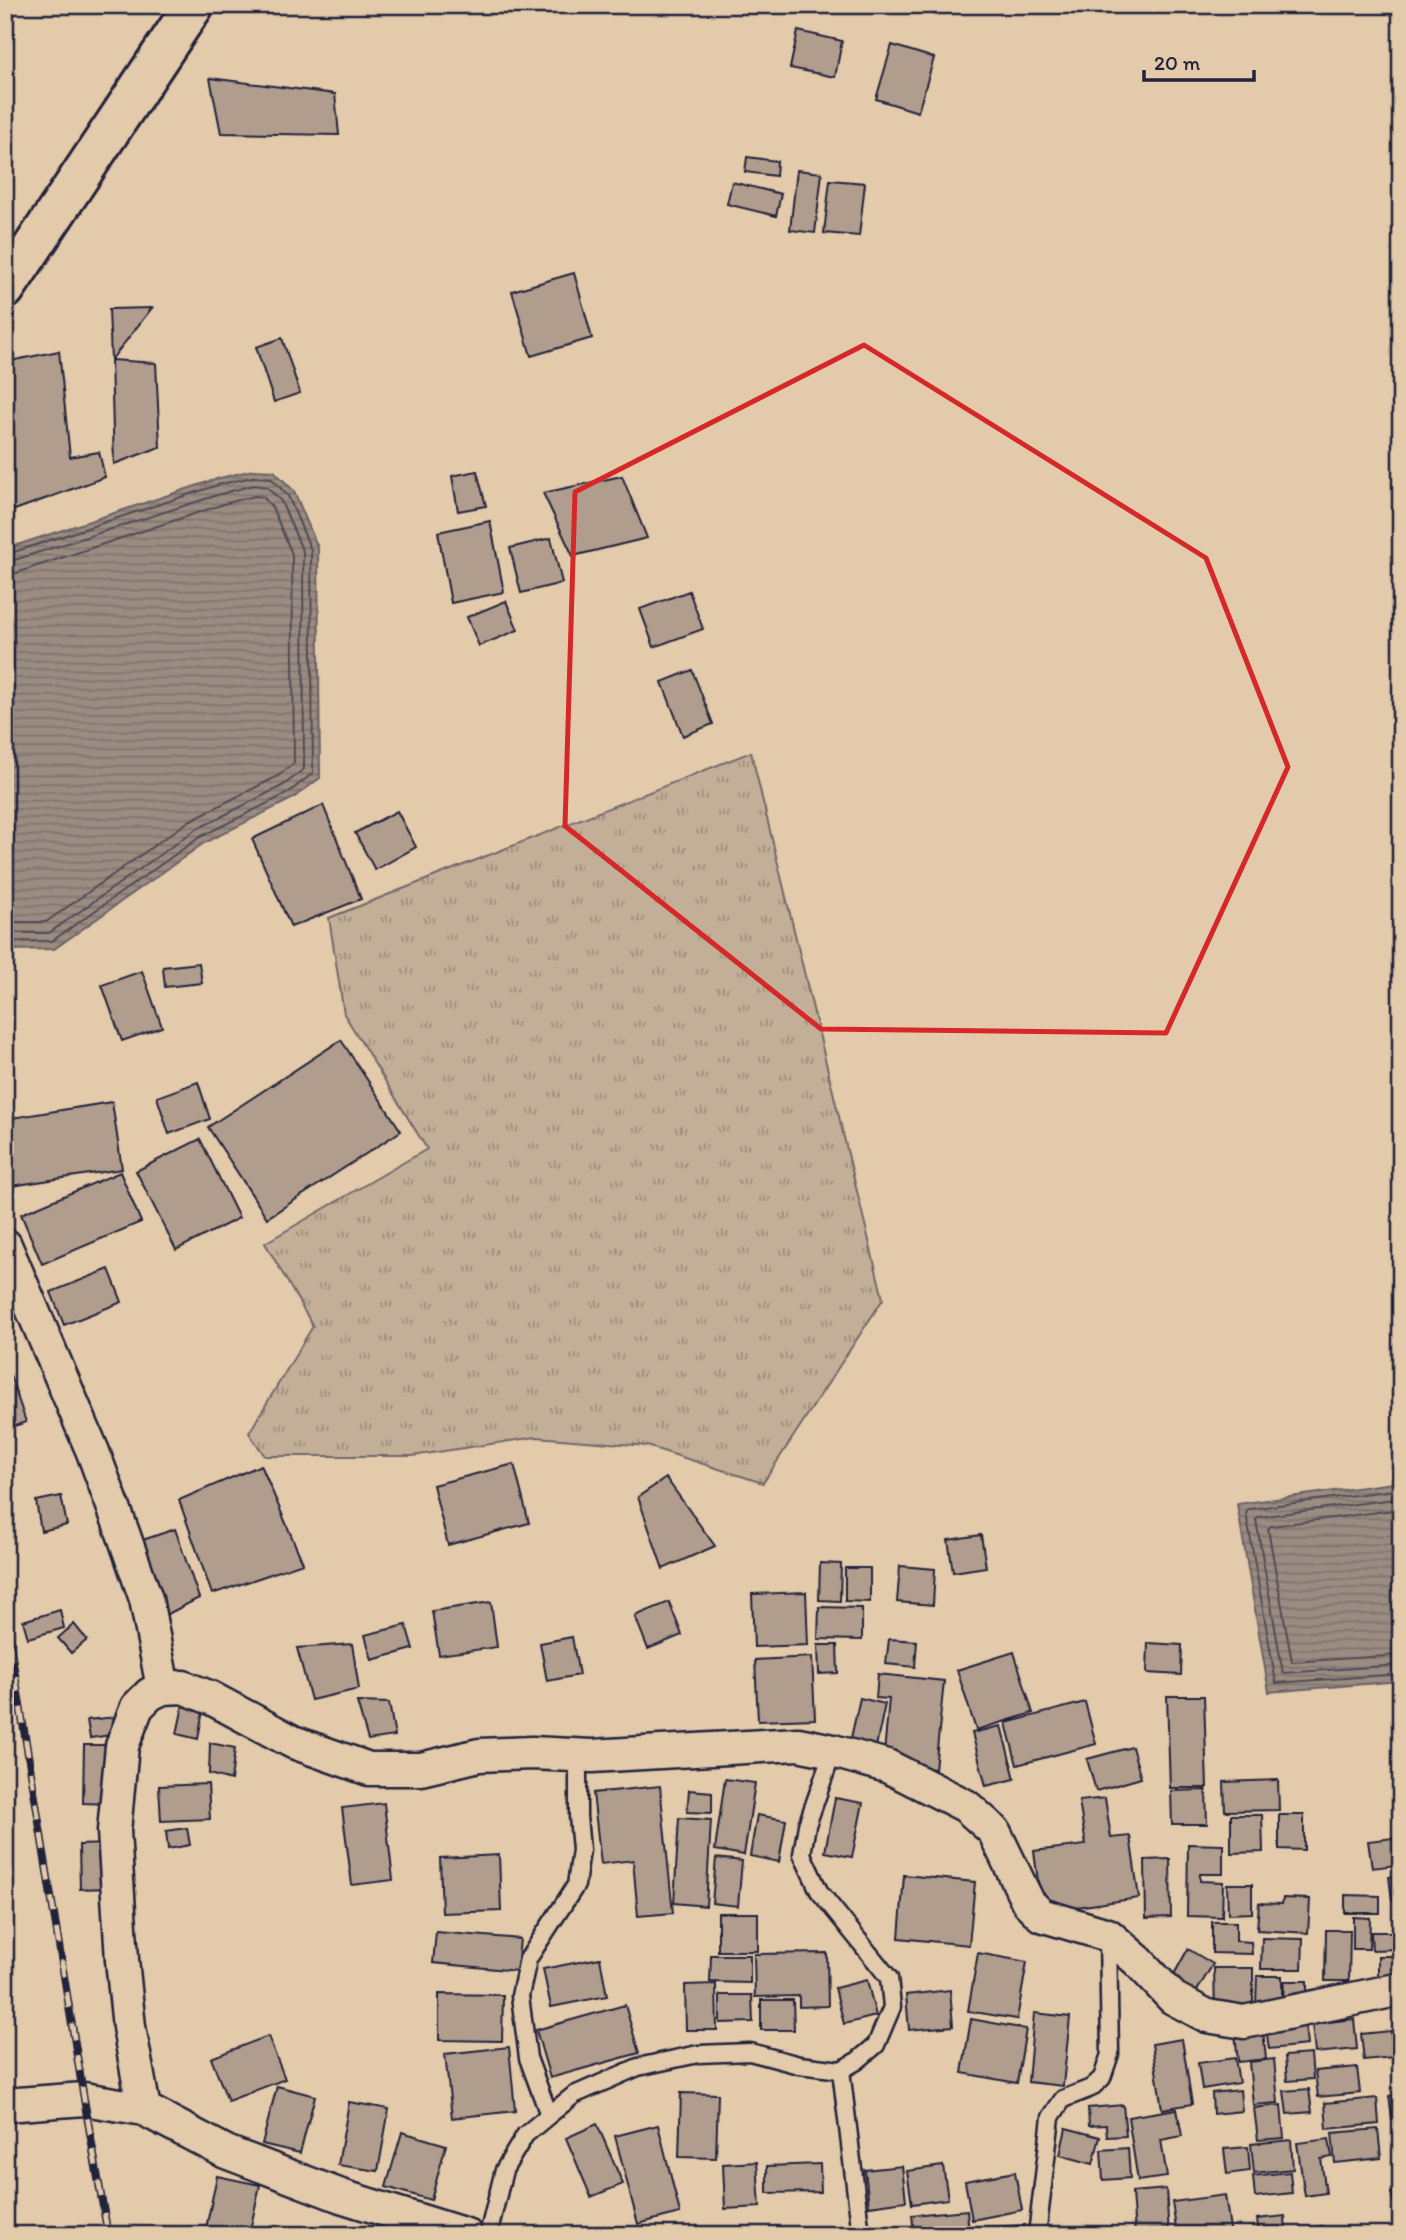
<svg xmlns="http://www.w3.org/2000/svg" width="1406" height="2240" viewBox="0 0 1406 2240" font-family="Itim,sans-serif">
	<defs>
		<pattern id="grass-tufts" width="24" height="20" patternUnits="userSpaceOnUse" patternTransform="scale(1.75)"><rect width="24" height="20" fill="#c3af98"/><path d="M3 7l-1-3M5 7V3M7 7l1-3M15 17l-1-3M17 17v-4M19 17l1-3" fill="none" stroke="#9e8e7d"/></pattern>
		<pattern id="water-rules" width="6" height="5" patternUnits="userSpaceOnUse" patternTransform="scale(1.75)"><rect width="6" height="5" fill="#9b8c82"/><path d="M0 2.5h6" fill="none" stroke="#7e726c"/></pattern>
	</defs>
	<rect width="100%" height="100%" fill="#e2caaa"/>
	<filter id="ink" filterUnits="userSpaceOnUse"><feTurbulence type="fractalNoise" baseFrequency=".0143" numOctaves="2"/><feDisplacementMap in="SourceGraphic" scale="14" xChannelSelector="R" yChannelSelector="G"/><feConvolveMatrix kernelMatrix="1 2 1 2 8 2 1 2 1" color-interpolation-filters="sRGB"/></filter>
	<g filter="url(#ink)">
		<path fill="url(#grass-tufts)" stroke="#72686a" stroke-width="2" d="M 751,752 L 883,1299 L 763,1483 L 647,1446 L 536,1437 L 412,1456 L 265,1456 L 249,1433 L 313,1326 L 265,1243 L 427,1149 L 344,1014 L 329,918 Z"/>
		<path fill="url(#water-rules)" stroke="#6b6266" stroke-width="2" d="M 253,470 L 274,471 L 294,491 L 318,548 L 320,778 L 292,799 L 204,843 L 54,949 L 11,950 L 5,948 L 5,549 L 220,478 Z
			M 1401,1482 L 1401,1681 L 1269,1692 L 1237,1504 Z"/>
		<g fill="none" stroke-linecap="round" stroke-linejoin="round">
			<path stroke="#524c57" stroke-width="2" d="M 5,555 L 221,484 L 253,477 L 271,478 L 288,496 L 311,550 L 313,773 L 288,793 L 200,837 L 52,941 L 5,942
				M 5,563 L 224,493 L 254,485 L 267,487 L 281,501 L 303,552 L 304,769 L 284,785 L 195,830 L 49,933 L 5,933
				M 5,574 L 16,573 L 227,503 L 255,496 L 263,497 L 272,507 L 292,554 L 294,763 L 278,776 L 189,821 L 46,922 L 5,922
				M 1401,1489 L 1249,1509 L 1246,1513 L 1276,1683 L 1401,1674
				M 1401,1498 L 1259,1517 L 1256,1520 L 1283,1673 L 1401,1665
				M 1401,1509 L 1271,1526 L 1268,1529 L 1292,1662 L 1401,1655"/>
		</g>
		<path fill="#b09d8d" stroke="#22223b" stroke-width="2" d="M 798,31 L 842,41 L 835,77 L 790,68 Z
			M 892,45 L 934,58 L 918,112 L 876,99 Z
			M 210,78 L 335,94 L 339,135 L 221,133 Z
			M 747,157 L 777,161 L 776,176 L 745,172 Z
			M 797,170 L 822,173 L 815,233 L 790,230 Z
			M 830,180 L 865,183 L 859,236 L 824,233 Z
			M 732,182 L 781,194 L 776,216 L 727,204 Z
			M 574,273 L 592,338 L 531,356 L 512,291 Z
			M 152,308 L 111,360 L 109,309 Z
			M 282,338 L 300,393 L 274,402 L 256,347 Z
			M 59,351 L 70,457 L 99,452 L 105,477 L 9,512 L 5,449 L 5,362 Z
			M 111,360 L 156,363 L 160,447 L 114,464 Z
			M 477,471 L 486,506 L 458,511 L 452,476 Z
			M 622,476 L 647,538 L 573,556 L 543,493 Z
			M 490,521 L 504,592 L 451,603 L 438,532 Z
			M 551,538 L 562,583 L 521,593 L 510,548 Z
			M 689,591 L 703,629 L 654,647 L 640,609 Z
			M 506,601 L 518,630 L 479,646 L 467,617 Z
			M 692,670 L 713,724 L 683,736 L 662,682 Z
			M 323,805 L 361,899 L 291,927 L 252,839 Z
			M 397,811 L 416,847 L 375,870 L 355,833 Z
			M 199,963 L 202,983 L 165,987 L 163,967 Z
			M 142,971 L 162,1027 L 122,1041 L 102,985 Z
			M 341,1040 L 401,1131 L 267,1218 L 208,1127 Z
			M 198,1082 L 210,1119 L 169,1134 L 157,1097 Z
			M 112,1102 L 122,1169 L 11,1186 L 5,1153 L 5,1119 Z
			M 200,1139 L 239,1218 L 176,1250 L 136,1171 Z
			M 120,1172 L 141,1222 L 42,1264 L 21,1214 Z
			M 109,1269 L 122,1302 L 64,1325 L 51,1292 Z
			M 5,1360 L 26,1422 L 5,1429 Z
			M 514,1464 L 529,1523 L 448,1545 L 433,1485 Z
			M 261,1465 L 303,1563 L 212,1594 L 179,1500 Z
			M 666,1478 L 715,1546 L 663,1569 L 638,1497 Z
			M 61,1496 L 67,1525 L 41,1531 L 36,1501 Z
			M 175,1529 L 199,1598 L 164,1616 L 140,1541 Z
			M 981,1535 L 986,1567 L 953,1572 L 948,1540 Z
			M 820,1563 L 841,1564 L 840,1601 L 819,1600 Z
			M 900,1566 L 935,1569 L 933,1605 L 897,1602 Z
			M 845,1568 L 870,1568 L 870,1602 L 845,1601 Z
			M 806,1592 L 808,1645 L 754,1647 L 752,1594 Z
			M 491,1602 L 497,1647 L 439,1655 L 432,1611 Z
			M 669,1602 L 682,1635 L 648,1649 L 635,1616 Z
			M 819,1607 L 862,1608 L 862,1640 L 818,1639 Z
			M 60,1610 L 64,1628 L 28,1638 L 23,1621 Z
			M 74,1624 L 87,1640 L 71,1653 L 58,1638 Z
			M 406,1625 L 413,1649 L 372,1660 L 365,1635 Z
			M 572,1637 L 579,1675 L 547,1681 L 540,1643 Z
			M 889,1639 L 917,1641 L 915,1667 L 886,1664 Z
			M 1148,1643 L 1182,1645 L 1181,1675 L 1147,1673 Z
			M 352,1644 L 359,1689 L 311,1700 L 297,1648 Z
			M 818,1645 L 837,1645 L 838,1673 L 819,1674 Z
			M 1014,1652 L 1033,1713 L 976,1730 L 957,1670 Z
			M 812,1657 L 815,1719 L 758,1721 L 755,1660 Z
			M 878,1674 L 944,1681 L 935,1769 L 883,1764 L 889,1699 L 876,1698 Z
			M 1167,1696 L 1204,1696 L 1207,1788 L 1170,1788 Z
			M 860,1698 L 885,1704 L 874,1756 L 848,1751 Z
			M 357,1702 L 389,1703 L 395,1736 L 368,1740 Z
			M 1085,1702 L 1096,1744 L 1017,1765 L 1006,1723 Z
			M 183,1706 L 203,1710 L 198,1739 L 177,1734 Z
			M 116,1717 L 118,1734 L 90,1738 L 87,1720 Z
			M 1001,1726 L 1015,1779 L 986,1786 L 972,1733 Z
			M 210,1743 L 235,1748 L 231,1780 L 209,1774 Z
			M 84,1745 L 112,1745 L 112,1804 L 83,1803 Z
			M 1132,1747 L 1141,1778 L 1096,1791 L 1087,1759 Z
			M 725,1779 L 755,1783 L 744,1855 L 715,1850 Z
			M 1278,1780 L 1279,1810 L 1225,1811 L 1224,1782 Z
			M 208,1784 L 210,1819 L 161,1821 L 159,1786 Z
			M 660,1786 L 673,1913 L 638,1916 L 633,1860 L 601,1864 L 593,1793 Z
			M 689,1790 L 712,1792 L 712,1813 L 687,1812 Z
			M 1206,1790 L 1207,1824 L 1172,1824 L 1171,1791 Z
			M 835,1798 L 863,1803 L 852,1857 L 825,1852 Z
			M 1105,1798 L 1111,1838 L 1130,1836 L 1139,1898 L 1042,1912 L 1034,1851 L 1086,1845 L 1079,1801 Z
			M 384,1803 L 393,1880 L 352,1885 L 342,1808 Z
			M 757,1815 L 786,1820 L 779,1862 L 750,1856 Z
			M 1231,1815 L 1262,1815 L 1263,1852 L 1231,1853 Z
			M 1279,1815 L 1304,1815 L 1304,1850 L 1279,1849 Z
			M 679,1818 L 711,1820 L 706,1906 L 674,1903 Z
			M 187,1828 L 190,1845 L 168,1849 L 166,1831 Z
			M 1393,1838 L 1397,1865 L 1372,1868 L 1368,1841 Z
			M 107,1844 L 109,1888 L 80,1889 L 79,1845 Z
			M 1188,1844 L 1223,1845 L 1223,1874 L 1200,1874 L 1200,1881 L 1223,1882 L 1222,1917 L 1187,1916 Z
			M 499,1855 L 501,1911 L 442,1913 L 440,1858 Z
			M 716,1858 L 742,1861 L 738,1906 L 712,1903 Z
			M 1170,1859 L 1171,1917 L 1146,1918 L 1145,1860 Z
			M 904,1875 L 975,1882 L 969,1945 L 899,1938 Z
			M 1401,1875 L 1401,1899 L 1392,1900 L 1389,1877 Z
			M 1227,1884 L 1252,1884 L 1252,1913 L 1228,1914 Z
			M 1345,1895 L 1380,1896 L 1380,1913 L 1345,1913 Z
			M 1283,1898 L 1310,1899 L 1308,1933 L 1257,1930 L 1259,1903 L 1282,1904 Z
			M 718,1913 L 758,1913 L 758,1951 L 718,1951 Z
			M 1353,1917 L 1370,1918 L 1369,1949 L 1353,1949 Z
			M 1212,1922 L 1236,1922 L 1236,1941 L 1251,1942 L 1252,1954 L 1212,1953 Z
			M 1326,1930 L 1350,1930 L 1349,1981 L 1325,1981 Z
			M 436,1932 L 520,1939 L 517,1971 L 433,1963 Z
			M 1371,1932 L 1399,1932 L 1399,1949 L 1372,1950 Z
			M 1262,1938 L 1303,1939 L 1302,1969 L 1261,1969 Z
			M 1188,1949 L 1213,1964 L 1191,2001 L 1167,1987 Z
			M 827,1953 L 828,2006 L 799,2007 L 799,1996 L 755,1997 L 754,1954 Z
			M 978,1953 L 1027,1962 L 1017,2019 L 968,2011 Z
			M 711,1955 L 750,1955 L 750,1983 L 710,1982 Z
			M 1378,1956 L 1397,1956 L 1397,1982 L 1378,1982 Z
			M 600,1958 L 607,1996 L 551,2007 L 543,1969 Z
			M 1214,1968 L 1253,1968 L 1253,2011 L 1215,2012 Z
			M 1257,1976 L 1282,1976 L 1282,2005 L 1256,2005 Z
			M 867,1980 L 876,2016 L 844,2024 L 835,1988 Z
			M 1284,1981 L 1307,1981 L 1307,2001 L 1283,2000 Z
			M 716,1984 L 717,2030 L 686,2030 L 685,1985 Z
			M 950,1990 L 953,2026 L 909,2030 L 906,1995 Z
			M 439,1994 L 503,1995 L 502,2041 L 439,2040 Z
			M 720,1995 L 752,1995 L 753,2022 L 720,2023 Z
			M 761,2000 L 793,2000 L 794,2030 L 761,2030 Z
			M 625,2005 L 639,2053 L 550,2078 L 536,2030 Z
			M 1034,2013 L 1070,2017 L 1063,2086 L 1028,2082 Z
			M 971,2019 L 1026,2029 L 1017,2083 L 962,2073 Z
			M 1354,2019 L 1357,2049 L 1315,2053 L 1312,2024 Z
			M 1305,2025 L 1307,2045 L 1269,2049 L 1266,2028 Z
			M 1263,2030 L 1266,2059 L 1238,2062 L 1235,2033 Z
			M 1391,2031 L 1393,2057 L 1364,2060 L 1361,2034 Z
			M 268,2036 L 285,2079 L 228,2101 L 211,2058 Z
			M 1182,2039 L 1192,2104 L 1162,2109 L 1152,2044 Z
			M 509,2047 L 515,2111 L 452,2118 L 445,2054 Z
			M 1311,2054 L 1313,2079 L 1287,2081 L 1285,2056 Z
			M 1235,2058 L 1239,2083 L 1202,2089 L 1198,2063 Z
			M 1274,2059 L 1278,2103 L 1253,2105 L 1249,2062 Z
			M 1357,2067 L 1360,2093 L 1318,2097 L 1315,2071 Z
			M 277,2086 L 315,2096 L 300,2153 L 262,2144 Z
			M 1309,2089 L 1312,2112 L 1287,2114 L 1284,2091 Z
			M 1240,2090 L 1242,2111 L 1213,2114 L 1212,2093 Z
			M 681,2093 L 718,2094 L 716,2158 L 679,2157 Z
			M 1401,2095 L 1401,2118 L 1392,2119 L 1389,2096 Z
			M 1377,2098 L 1379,2124 L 1327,2129 L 1325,2103 Z
			M 349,2102 L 389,2109 L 378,2171 L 338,2165 Z
			M 1123,2105 L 1126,2136 L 1107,2137 L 1106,2125 L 1089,2126 L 1088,2108 Z
			M 1281,2105 L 1284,2138 L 1258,2140 L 1254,2108 Z
			M 1177,2109 L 1182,2136 L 1161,2140 L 1167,2177 L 1138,2181 L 1128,2117 Z
			M 597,2124 L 623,2184 L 591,2197 L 566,2138 Z
			M 658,2125 L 680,2213 L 638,2224 L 615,2136 Z
			M 1066,2128 L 1100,2137 L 1093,2164 L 1060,2155 Z
			M 1378,2129 L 1381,2158 L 1335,2163 L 1332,2133 Z
			M 402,2132 L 446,2145 L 431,2200 L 386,2187 Z
			M 1329,2139 L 1332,2157 L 1321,2159 L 1326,2193 L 1305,2196 L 1297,2143 Z
			M 1291,2140 L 1293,2169 L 1254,2173 L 1251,2144 Z
			M 1248,2147 L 1250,2171 L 1227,2174 L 1224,2149 Z
			M 1128,2148 L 1130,2178 L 1103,2180 L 1101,2150 Z
			M 757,2162 L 760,2207 L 725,2209 L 723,2164 Z
			M 820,2164 L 821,2192 L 767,2193 L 767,2166 Z
			M 902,2166 L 906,2201 L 869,2206 L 865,2170 Z
			M 943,2166 L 948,2199 L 912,2204 L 907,2171 Z
			M 1015,2172 L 1022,2210 L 972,2220 L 965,2181 Z
			M 1290,2172 L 1292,2193 L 1255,2197 L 1253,2176 Z
			M 217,2176 L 260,2185 L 249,2235 L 205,2233 Z
			M 1166,2189 L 1169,2235 L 1135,2235 L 1132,2192 Z
			M 1401,2190 L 1401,2224 L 1391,2193 Z
			M 1225,2195 L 1231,2235 L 1177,2235 L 1172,2202 Z
			M 967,2210 L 969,2235 L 914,2235 L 912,2215 Z
			M 1285,2216 L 1286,2235 L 1259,2235 L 1257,2219 Z
			M 1024,2225 L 1024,2235 L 980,2235 L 979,2228 Z
			M 1322,2226 L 1323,2235 L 1302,2235 L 1301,2229 Z"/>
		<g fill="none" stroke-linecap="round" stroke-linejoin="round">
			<g stroke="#22223b" stroke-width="21">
				<path id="service" d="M 833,1751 L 807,1825 L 802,1854 L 819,1891 L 889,1978 L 892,2007 L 876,2045 L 857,2061 L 841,2070 L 861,2235
					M 578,1756 L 578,1816 L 581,1850 L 576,1885 L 528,1959 L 520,1996 L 528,2058 L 549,2115 L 574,2095 L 638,2067 L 698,2054 L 750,2052 L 799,2065 L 841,2070
					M 488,2235 L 504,2170 L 525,2135 L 549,2115
					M 1037,2235 L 1051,2117 L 1063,2099 L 1091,2088 L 1102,2078 L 1110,2054 L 1108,1935"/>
			</g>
			<g stroke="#22223b" stroke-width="37">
				<path id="minor" d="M 5,1245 L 93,1452 L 123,1533 L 146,1599 L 163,1688
					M 5,2105 L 84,2099 L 144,2109 L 226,2152 L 341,2196 L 466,2235
					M 144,2109 L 129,2027 L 122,1960 L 114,1831 L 122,1746 L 137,1707 L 150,1694 L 163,1688 L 183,1687 L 211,1698 L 293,1742 L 369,1769 L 421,1769 L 479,1755 L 532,1753 L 592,1756 L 798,1744 L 833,1751 L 887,1766 L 966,1806 L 994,1831 L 1028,1902 L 1041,1915 L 1108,1935 L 1138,1961 L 1173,1998 L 1207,2016 L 1244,2022 L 1401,1989"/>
			</g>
			<g stroke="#22223b" stroke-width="44">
				<path id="secondary" d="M 5,289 L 194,5"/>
			</g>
			<use href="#service" stroke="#e2caaa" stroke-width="16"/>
			<use href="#minor" stroke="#e2caaa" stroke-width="32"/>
			<use href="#secondary" stroke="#e2caaa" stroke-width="38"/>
			<g stroke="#22223b" stroke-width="8">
				<path id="rail" d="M 5,1613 L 84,2099 L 108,2235"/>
			</g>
			<use href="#rail" stroke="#e2caaa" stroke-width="5" stroke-dasharray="16" stroke-linecap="butt"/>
		</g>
	</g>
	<path fill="none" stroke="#d62828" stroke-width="5" stroke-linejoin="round" d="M 864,345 L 1206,558 L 1288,767 L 1166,1033 L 821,1029 L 565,826 L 575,492 Z"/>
	<rect width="1406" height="2240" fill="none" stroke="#e2caaa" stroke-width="28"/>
	<rect x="14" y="14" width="1378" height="2212" fill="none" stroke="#22223b" stroke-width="2.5" filter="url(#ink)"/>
	<path d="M1144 70v10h110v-10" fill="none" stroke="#22223b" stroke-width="3.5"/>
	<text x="1154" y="70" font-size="21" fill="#22223b" stroke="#e2caaa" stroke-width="5" paint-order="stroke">20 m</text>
</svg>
